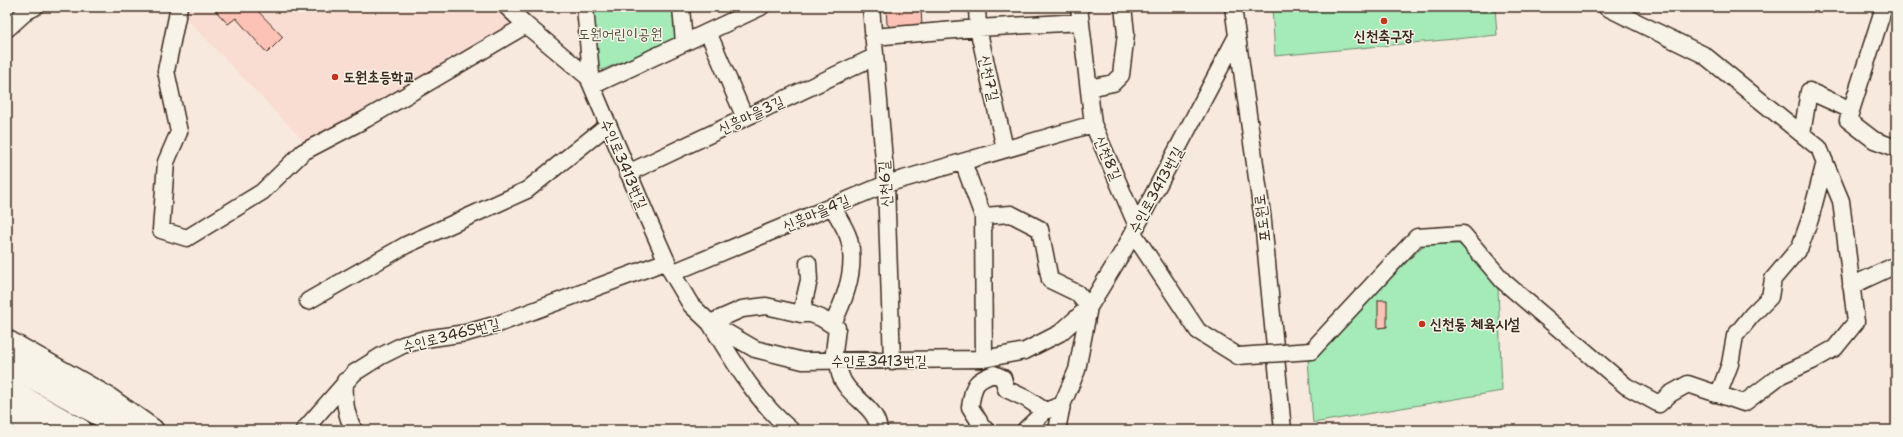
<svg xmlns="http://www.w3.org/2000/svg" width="1903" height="437" viewBox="0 0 1903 437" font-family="'Shantell Sans','Poor Story',sans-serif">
	<rect width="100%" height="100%" fill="#f8e9de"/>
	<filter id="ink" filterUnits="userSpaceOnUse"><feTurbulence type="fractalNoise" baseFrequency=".025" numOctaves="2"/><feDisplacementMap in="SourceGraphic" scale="8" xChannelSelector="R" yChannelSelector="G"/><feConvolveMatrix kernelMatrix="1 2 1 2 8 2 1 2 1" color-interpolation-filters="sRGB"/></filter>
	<g filter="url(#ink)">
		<path fill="#faddd2" d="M 184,7 L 493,7 L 509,22 L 503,36 L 307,145 L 182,14 Z"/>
		<path fill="#a4ebb8" stroke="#708a6b" d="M 592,7 L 678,7 L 680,28 L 674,40 L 602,70 L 595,62 Z
			M 1272,7 L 1495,7 L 1497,35 L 1275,56 Z
			M 1425,244 L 1466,244 L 1492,273 L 1498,288 L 1502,391 L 1313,423 L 1308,360 Z"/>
		<path fill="#fdc2b6" stroke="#3b2a1e" d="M 212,7 L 254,7 L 283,37 L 267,53 L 236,18 L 228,24 Z
			M 886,7 L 921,7 L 922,27 L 894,30 L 887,24 Z
			M 1378,300 L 1387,300 L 1387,327 L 1378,328 Z"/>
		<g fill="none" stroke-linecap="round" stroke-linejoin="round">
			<g stroke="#3b2a1e" stroke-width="19">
				<path id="minor" d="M 179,7 L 166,71 L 179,132 L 166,162 L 161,230 L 187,238 L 262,192 L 303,152 L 366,119 L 526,25
					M 507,7 L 526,25 L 588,77 L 648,219 L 672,273 L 691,305 L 710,323 L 755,349 L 803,361 L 984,359 L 1025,351 L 1060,333 L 1089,307 L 1125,248 L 1237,36
					M 585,7 L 592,86 L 761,7
					M 681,7 L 684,43
					M 871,7 L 886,184 L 892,361
					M 977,7 L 978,28 L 1005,149
					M 1079,7 L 1093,124 L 1137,226
					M 1233,7 L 1263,221 L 1283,430
					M 1884,7 L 1848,120 L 1874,140 L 1896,148
					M 7,29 L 27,11 L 35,7
					M 708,32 L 745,118
					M 873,37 L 978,28 L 1081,22
					M 1089,88 L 1113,83 L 1121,75 L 1126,33 L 1123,7
					M 1802,134 L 1809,91 L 1851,110
					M 963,162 L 983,216 L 1011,214 L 1040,229 L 1050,280 L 1077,293 L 1089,307 L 1077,370 L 1062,405 L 1057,430
					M 628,173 L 874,57
					M 832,206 C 837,216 846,228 849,239 C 857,268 845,300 832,325
					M 983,216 L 984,359
					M 1133,233 L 1198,331 L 1238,356
					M 672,273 L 886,184 L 1093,124
					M 1851,286 L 1896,265
					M 308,301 L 406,245 L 527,190 L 608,125
					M 801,314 L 809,280 L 808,263
					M 1311,351 L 1417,237 L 1463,234 L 1503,281 L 1626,386 L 1659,404 L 1670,394 L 1688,384 L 1744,403 L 1781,375 L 1812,361 L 1835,348 L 1856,322 L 1841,201 L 1819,148 L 1704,55 L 1606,7
					M 839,361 C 839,365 839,370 840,374 C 847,398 876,404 879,430
					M 345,381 C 344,399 345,414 354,430
					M 1715,394 L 1719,393 L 1730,364 L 1735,336 L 1752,315 L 1770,297 L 1773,279 L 1800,247 L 1810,219 L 1825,162
					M 304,430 L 354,373 L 381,356 L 403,345 L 425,339 L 466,333 L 498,324 L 667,261
					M 791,430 C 756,401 734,362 710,323 L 742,309 L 766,306 L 801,314 L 811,314 L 821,318 L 837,328 L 833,361
					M 986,430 L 979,425 L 979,421 L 970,407 C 974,386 973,381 994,374 L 1003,378 L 1006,389 L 1027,399 L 1045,411 L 1062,405
					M 1025,430 L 1045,411"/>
			</g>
			<g stroke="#3b2a1e" stroke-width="24">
				<path id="major" d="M 7,341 L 108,398 L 153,430
					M 7,364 L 103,417 L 132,430
					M 7,388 L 81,430
					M 7,412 L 40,430"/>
			</g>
			<use href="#minor" stroke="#f7f3e8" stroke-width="16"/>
			<use href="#major" stroke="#f7f3e8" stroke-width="21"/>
			<g stroke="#3b2a1e" stroke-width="19" stroke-linecap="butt">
				<path id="minor-bridge" d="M 1238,356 L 1311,351"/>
			</g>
			<use href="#minor-bridge" stroke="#f7f3e8" stroke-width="16"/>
		</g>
	</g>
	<g fill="#c8321e" stroke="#f7f3e8" stroke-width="1.5">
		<circle cx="1384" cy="21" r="4"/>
		<circle cx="335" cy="77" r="4"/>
		<circle cx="1422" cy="324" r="4"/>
	</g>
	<g text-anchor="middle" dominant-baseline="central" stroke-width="3" stroke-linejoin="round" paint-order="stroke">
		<g font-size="15" fill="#50513d" stroke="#f7f3e8">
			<text x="620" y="34">도원어린이공원</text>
		</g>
		<g font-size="15" font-weight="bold" fill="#3b2a1e" stroke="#f7f3e8" text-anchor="start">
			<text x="1384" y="36" text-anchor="middle">신천축구장</text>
			<text x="343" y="77">도원초등학교</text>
			<text x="1430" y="324">신천동 체육시설</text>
		</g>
		<g font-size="15" fill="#3b2a1e" stroke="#f7f3e8">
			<text transform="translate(989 78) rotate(78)">신천7길</text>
			<text transform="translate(751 115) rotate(-25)">신흥마을3길</text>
			<text transform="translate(1108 158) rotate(67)">신천8길</text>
			<text transform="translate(624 164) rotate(67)">수인로3413번길</text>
			<text transform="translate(885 184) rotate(-94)">신천6길</text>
			<text transform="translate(1156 190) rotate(-61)">수인로3413번길</text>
			<text transform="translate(816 213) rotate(-23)">신흥마을4길</text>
			<text transform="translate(1262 218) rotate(-97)">포도원로</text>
			<text transform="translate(451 335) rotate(-14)">수인로3465번길</text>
			<text x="879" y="361">수인로3413번길</text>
		</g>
	</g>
	<rect width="1903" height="437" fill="none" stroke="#f7f3e8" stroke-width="24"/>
	<rect x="12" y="12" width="1879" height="413" fill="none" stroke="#3b2a1e" stroke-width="1.5" filter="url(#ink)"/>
</svg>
